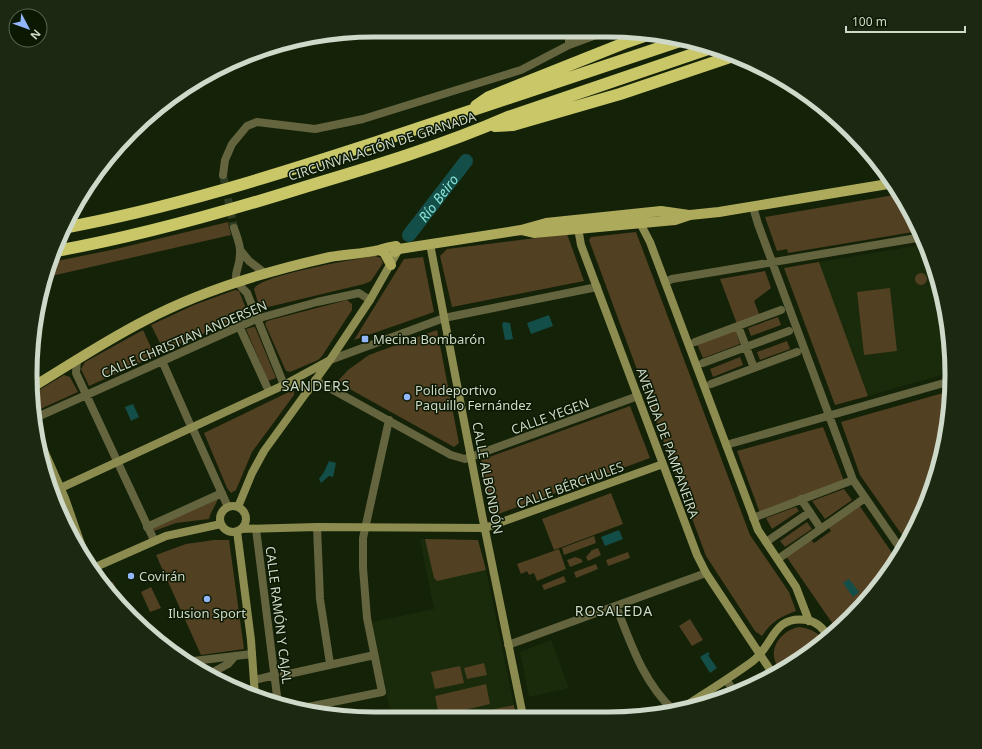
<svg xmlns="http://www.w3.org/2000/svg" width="982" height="749" viewBox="0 0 982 749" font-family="'Noto Sans',sans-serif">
	<rect width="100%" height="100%" fill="#142208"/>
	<path fill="#192b0a" d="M 926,244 L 945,307 L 952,372 L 868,396 L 819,262 Z
		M 420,539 L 478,540 L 486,570 L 514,705 L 461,716 L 391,716 L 372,622 L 434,609 Z
		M 551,640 L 569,688 L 529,697 L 520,652 Z"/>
	<path fill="#514022" d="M 900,194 L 919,231 L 788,253 L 787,249 L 777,251 L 765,217 Z
		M 228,222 L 231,235 L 47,277 L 52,262 L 116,249 Z
		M 636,232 L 750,535 L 789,592 L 796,611 C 780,617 771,622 762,636 L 755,631 L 706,556 L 589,240 L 591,237 Z
		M 567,234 L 584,281 L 452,307 L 440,256 L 447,249 Z
		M 375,256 L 381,258 L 383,263 L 371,281 L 364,284 L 264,308 L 259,306 L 254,289 C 260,275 356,259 375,256 Z
		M 423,257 L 434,312 L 354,340 L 404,259 Z
		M 819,262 L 868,396 L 835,405 L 784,268 Z
		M 765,271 L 771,288 L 754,301 L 760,316 L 737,324 L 720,279 Z
		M915 279a6 6 0 1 1 12 0a6 6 0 1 1-12 0Z
		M 890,288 L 897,351 L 864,355 L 857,292 Z
		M 235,290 L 239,291 L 247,311 L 245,315 L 164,351 L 151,325 L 194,305 Z
		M 347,300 L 352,304 L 352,310 L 322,356 L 318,360 L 290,372 L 286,371 L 265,324 L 267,321 Z
		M 778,317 L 781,325 L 751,336 L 748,328 Z
		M 253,327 L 255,327 L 276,378 L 268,381 L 246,329 Z
		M 735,329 L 740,344 L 703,358 L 697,344 Z
		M 143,330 L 155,356 L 89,386 L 81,369 L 85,362 Z
		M 437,330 L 459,443 L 454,447 L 337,382 L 348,370 L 369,355 Z
		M 787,341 L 790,349 L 760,360 L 757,352 Z
		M 740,357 L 743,365 L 713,377 L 710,369 Z
		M 64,375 L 70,377 L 78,392 L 36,411 L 37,414 L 34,415 L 31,395 Z
		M 291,391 L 294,391 L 294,395 L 252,452 L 236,490 L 231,493 L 227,488 L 204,433 Z
		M 950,391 L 945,441 L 926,506 L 907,542 L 860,475 L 841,422 Z
		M 630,406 L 650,458 L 493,516 L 481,460 Z
		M 823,427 L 844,481 L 760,513 L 737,451 Z
		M 844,489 L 852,500 L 825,519 L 812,501 Z
		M 611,493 L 623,524 L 554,550 L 542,519 Z
		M 218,498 C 216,506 211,510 209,519 L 176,523 L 154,531 L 153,528 Z
		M 859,505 L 897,560 L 851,618 L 837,630 L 786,556 L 810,539 L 814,543 L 831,531 L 828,526 Z
		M 796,507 L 799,511 L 772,529 L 766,518 Z
		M 807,522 L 812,529 L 785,547 L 780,541 Z
		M 594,536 L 596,543 L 564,555 L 562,548 Z
		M 425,539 L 478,540 L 486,570 L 437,581 L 434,578 Z
		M 214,540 L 229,540 L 244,649 L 201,655 L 156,555 L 186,544 Z
		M 598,548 L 601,555 L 588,561 L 586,557 L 592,550 Z
		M 559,549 L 566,569 L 537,581 L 534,573 L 529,575 L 527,571 L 521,574 L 517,564 Z
		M 628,552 L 630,558 L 608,566 L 606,560 Z
		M 575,557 L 581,559 L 583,562 L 570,567 L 567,560 Z
		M 596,564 L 598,569 L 576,578 L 574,572 Z
		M 564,576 L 566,582 L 544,590 L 542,585 Z
		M 113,582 L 128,615 L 112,595 L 108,584 Z
		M 151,587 L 161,608 L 150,612 L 141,592 Z
		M 690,619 L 703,640 L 692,646 L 679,626 Z
		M 799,627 C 807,628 813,630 819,635 L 820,642 L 785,668 L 778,667 C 766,649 782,630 799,627 Z
		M 484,663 L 487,675 L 467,679 L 464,668 Z
		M 460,666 L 464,683 L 435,689 L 431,672 Z
		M 486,684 L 490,704 L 439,716 L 435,696 Z
		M 514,705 L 516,716 L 461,716 Z"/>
	<path fill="#144e48" d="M 549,315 L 553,326 L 531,334 L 527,323 Z
		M 504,322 L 510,323 L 513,339 L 505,340 L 502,324 Z
		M 133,404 L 139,417 L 131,421 L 125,407 Z
		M 329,461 L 336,463 L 333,477 L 329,476 L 321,483 L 319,479 L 324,472 Z
		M 619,530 L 623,539 L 605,546 L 601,537 Z
		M 849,579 L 859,592 L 853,597 L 843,583 Z
		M 708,652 L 710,654 L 708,655 L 717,668 L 710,673 L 700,657 Z"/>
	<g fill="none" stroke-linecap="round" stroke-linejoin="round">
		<path stroke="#144e48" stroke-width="14" id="s1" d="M 409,235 L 466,161"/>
		<path stroke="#303d25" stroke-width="8" stroke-dasharray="8 4" stroke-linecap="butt" d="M 223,175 L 234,228"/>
		<path stroke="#64643f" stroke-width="8" d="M 569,31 L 569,45
			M 223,175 L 225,160 L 232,144 L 247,126 L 257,122 L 315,129 L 363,119 L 521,70 L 569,45 L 607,31
			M 753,207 L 758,224 L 853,480 L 902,551
			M 234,228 C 236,235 241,245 240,253 C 240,275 227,274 247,293 L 284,385
			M 241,251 L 249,261 L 266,274
			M 665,282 L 672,279 L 923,237
			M 738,326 L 754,368
			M 240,328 L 267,387
			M 695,342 L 781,310
			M 77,360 L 76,373 L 154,540
			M 330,360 L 444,318 L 597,287
			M 163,363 L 189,422
			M 703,363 L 789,331
			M 315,380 L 451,455 L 465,459 L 638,396
			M 711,384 L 797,352
			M 35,418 L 256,319 L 317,302 L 359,293 L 370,300
			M 192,427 L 228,507
			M 726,445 L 951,381
			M 801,499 L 821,529
			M 753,518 L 853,480
			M 147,527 L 222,493
			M 317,527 L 320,599 L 330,664
			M 256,529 L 278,704
			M 766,542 L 810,512
			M 778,559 L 865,498
			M 616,606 C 631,644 643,682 674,711
			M 508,645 L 706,573
			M 185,662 L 252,654
			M 215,671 L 228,664 L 235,656
			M 284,675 L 370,656
			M 254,680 L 275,675
			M 729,684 L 735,693
			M 701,696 L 706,704
			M 323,704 L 325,715
			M 298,709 L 382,692 L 367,618 L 363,568 L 363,538 L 389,420"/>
		<path stroke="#8d8c50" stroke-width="8" d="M 640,223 L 650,242 L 758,530 L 796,587 L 809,621
			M 578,228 L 581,245 L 697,555 L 706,573 L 773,674
			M 430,244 L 482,515 L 523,716
			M 287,384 L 298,384 L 308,391
			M 39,439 L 65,498 L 89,567
			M 52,492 L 284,385 L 330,360
			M220 519a13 13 0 1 1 26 0a13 13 0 1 1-26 0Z
			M 238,507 L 252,473 L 264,451 L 330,360 L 370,300 L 399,249
			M 241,529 L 317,527 L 485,528 L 663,464
			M 237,531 L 251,640 L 255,696
			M 91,569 L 166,536 L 221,524
			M 681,709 C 705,693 730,678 753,661 C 774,645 772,615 807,620 C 817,622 824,629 828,637"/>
		<path stroke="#adaa5c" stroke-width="10" d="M 521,230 L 534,233 L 675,220 L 690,215 L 719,212 L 894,183
			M 379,250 L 384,252 L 391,265
			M 395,252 L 399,249 L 521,230 L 546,223 L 661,211 L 689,215
			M 31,388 C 69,365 105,341 144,321 C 202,290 267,271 330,257 C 346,254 363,254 379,250 C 385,248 389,247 396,246 L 399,249"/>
		<path stroke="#c9c767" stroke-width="12" d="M 476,106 L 489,97 L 627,42 L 650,34
			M 495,126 L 513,125 L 620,94 L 730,57
			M 63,228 C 172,208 276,175 380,141 C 481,108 582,74 683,40
			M 56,251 C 141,236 225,212 308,186 C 375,166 444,145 508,117 L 711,48"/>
	</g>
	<g fill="#93b7fd" stroke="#0b1902" stroke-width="1.5">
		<rect x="361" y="335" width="8" height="8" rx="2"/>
		<circle cx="407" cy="397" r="4"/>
		<circle cx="131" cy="576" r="4"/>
		<circle cx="207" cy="599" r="4"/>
	</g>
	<g text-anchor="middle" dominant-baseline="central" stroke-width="3" stroke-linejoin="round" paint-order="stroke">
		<g font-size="13" fill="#cfd9c9" stroke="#0b1902">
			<text transform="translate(382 146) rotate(-18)">CIRCUNVALACIÓN DE GRANADA</text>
			<text transform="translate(184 339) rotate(-23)">CALLE CHRISTIAN ANDERSEN</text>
			<text transform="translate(550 416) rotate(-20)">CALLE YEGEN</text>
			<text transform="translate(668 443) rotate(70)">AVENIDA DE PAMPANEIRA</text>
			<text transform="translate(488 478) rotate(79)">CALLE ALBONDÓN</text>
			<text transform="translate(570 485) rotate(-20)">CALLE BÉRCHULES</text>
			<text transform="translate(279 615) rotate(83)">CALLE RAMÓN Y CAJAL</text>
		</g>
		<g font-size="13" fill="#cfd9c9" stroke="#0b1902" text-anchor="start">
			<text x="373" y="339">Mecina Bombarón</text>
			<text x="415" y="390">Polideportivo<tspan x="415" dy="15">Paquillo Fernández</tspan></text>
			<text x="139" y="576">Covirán</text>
			<text x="207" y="613" text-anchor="middle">Ilusion Sport</text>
		</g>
		<g font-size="14" font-style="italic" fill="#87e2d6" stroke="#0b1902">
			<text stroke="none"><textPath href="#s1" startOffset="47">Río Beiro</textPath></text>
		</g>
		<g font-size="14" letter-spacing="1" fill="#cfd9c9" stroke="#0b1902">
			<text x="316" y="385">SANDERS</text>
			<text x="614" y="610">ROSALEDA</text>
		</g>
	</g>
	<path d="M0 0H982V749H0ZM374 37H608A337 337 0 0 1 945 374V375A337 337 0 0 1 608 712H374A337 337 0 0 1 37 375V374A337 337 0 0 1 374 37Z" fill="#1b2812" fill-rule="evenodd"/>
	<path fill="none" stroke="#cfd9c9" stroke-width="5" d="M374 37H608A337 337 0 0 1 945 374V375A337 337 0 0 1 608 712H374A337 337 0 0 1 37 375V374A337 337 0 0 1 374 37Z"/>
	<g transform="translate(28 28) rotate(131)"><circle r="19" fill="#0b1902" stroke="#596652"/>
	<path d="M0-3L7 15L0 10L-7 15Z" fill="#93b7fd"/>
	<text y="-6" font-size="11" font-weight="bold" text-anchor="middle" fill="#cfd9c9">N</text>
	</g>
	<path d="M846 26v6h119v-6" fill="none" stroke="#cfd9c9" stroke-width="2"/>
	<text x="852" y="26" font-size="12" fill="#cfd9c9" stroke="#0b1902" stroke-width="3" paint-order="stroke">100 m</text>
</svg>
